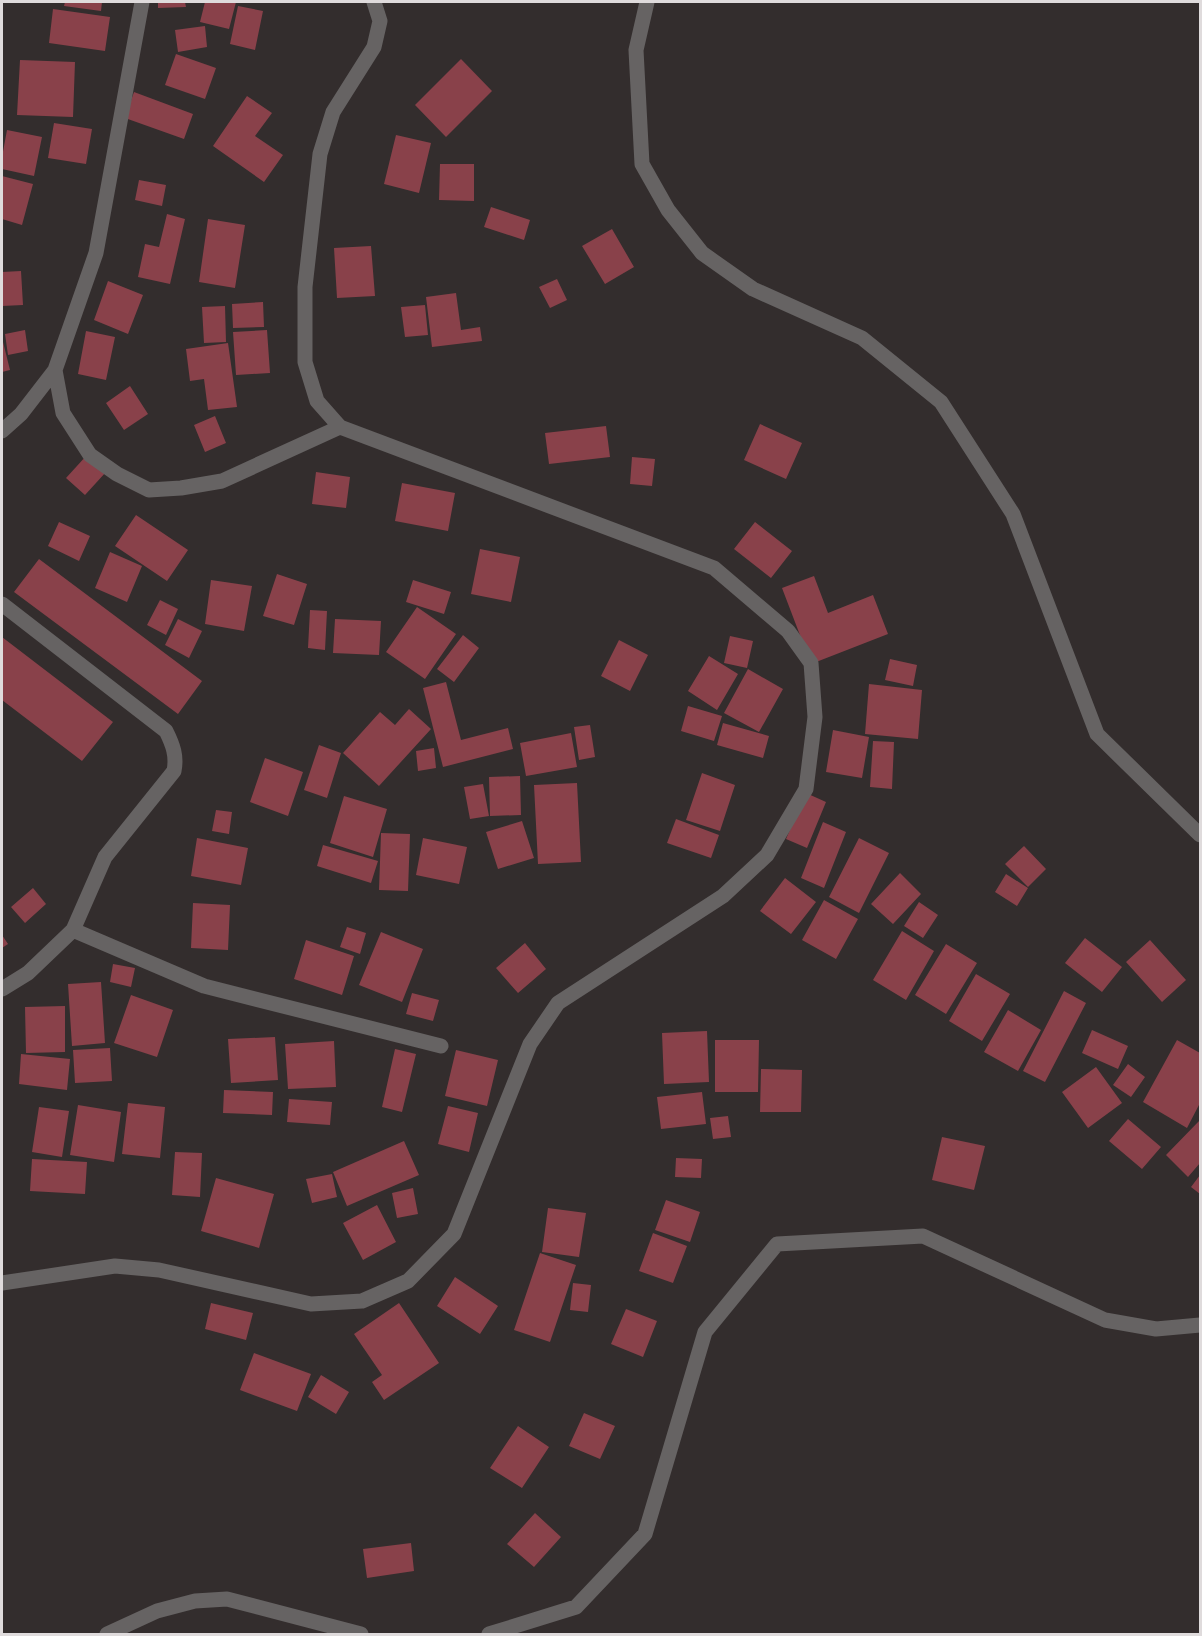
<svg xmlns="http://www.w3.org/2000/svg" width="1202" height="1636" viewBox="0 0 1202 1636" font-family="Karla,sans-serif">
	<rect width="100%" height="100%" fill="#332d2d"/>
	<path fill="#89414a" d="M 65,2 L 102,2 L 101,11 L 64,6 Z
		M 158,2 L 185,2 L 186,7 L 158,8 Z
		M 205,2 L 236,2 L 229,29 L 200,22 Z
		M 238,6 L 263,11 L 255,50 L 230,44 Z
		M 53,9 L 110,17 L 105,51 L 49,43 Z
		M 205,26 L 207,47 L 178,52 L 175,30 Z
		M 176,54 L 216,68 L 205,99 L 165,85 Z
		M 461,59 L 492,91 L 446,137 L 415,105 Z
		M 20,60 L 75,62 L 73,117 L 17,115 Z
		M 134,92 L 193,114 L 184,139 L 125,118 Z
		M 247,96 L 272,113 L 255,136 L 283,155 L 264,182 L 213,146 Z
		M 54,123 L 92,129 L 86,164 L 48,158 Z
		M 7,130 L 42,137 L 34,176 L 2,169 L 2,157 Z
		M 396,135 L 431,143 L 419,193 L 384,184 Z
		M 440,164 L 474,164 L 474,201 L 439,200 Z
		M 2,176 L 33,184 L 22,225 L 2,219 Z
		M 139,180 L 166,185 L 162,206 L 135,200 Z
		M 491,207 L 530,220 L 524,240 L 484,227 Z
		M 167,214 L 185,219 L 170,284 L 138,277 L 145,244 L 159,247 Z
		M 208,219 L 245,225 L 235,288 L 199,282 Z
		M 612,229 L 634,267 L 605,284 L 582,246 Z
		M 371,246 L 375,296 L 337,298 L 334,248 Z
		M 21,271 L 23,305 L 2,306 L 2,272 Z
		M 557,279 L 567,300 L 550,308 L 539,287 Z
		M 108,281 L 143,295 L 128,334 L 94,320 Z
		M 456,293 L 461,330 L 480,327 L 482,341 L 432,347 L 426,297 Z
		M 263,302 L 264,327 L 233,328 L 232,304 Z
		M 425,305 L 428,335 L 405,337 L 401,307 Z
		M 225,306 L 226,342 L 204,343 L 202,307 Z
		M 25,330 L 28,351 L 8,355 L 5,334 Z
		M 267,330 L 270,373 L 236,375 L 233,332 Z
		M 86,331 L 115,337 L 106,380 L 78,374 Z
		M 2,338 L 10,370 L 2,372 Z
		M 228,343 L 237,407 L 208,410 L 204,379 L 190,381 L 186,349 Z
		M 130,386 L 148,414 L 124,430 L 106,403 Z
		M 215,416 L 226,443 L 205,452 L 194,425 Z
		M 760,424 L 802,443 L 786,479 L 744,460 Z
		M 606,426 L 610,457 L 549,464 L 545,433 Z
		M 87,455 L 106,472 L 85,495 L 66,478 Z
		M 632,457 L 655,459 L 652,486 L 630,484 Z
		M 316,472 L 350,477 L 346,508 L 312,504 Z
		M 402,483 L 455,493 L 448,531 L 395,521 Z
		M 136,515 L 188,550 L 167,581 L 115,546 Z
		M 59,522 L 90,536 L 79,561 L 48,546 Z
		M 755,522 L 792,551 L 771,578 L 734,549 Z
		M 480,549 L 520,557 L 511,602 L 471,594 Z
		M 110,552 L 142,566 L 127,602 L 95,588 Z
		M 39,559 L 202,681 L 178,714 L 14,592 Z
		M 277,574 L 307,584 L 294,625 L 263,616 Z
		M 814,576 L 828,613 L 873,595 L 888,634 L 811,664 L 782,588 Z
		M 211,580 L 252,586 L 244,631 L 205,624 Z
		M 413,580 L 451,592 L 444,614 L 406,602 Z
		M 160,600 L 178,609 L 166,635 L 147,625 Z
		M 417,607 L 456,634 L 425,679 L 386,652 Z
		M 310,610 L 327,611 L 325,650 L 308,648 Z
		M 178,619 L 202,631 L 189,658 L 165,645 Z
		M 335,619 L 381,621 L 379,655 L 333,653 Z
		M 463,635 L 479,648 L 454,682 L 437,669 Z
		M 730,636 L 753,641 L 747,668 L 724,663 Z
		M 2,637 L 113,722 L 82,761 L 2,700 Z
		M 619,640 L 648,655 L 630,691 L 601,676 Z
		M 709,656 L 738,674 L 717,710 L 688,691 Z
		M 890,659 L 917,665 L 913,686 L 885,680 Z
		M 748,669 L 783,689 L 759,732 L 724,713 Z
		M 446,682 L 461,740 L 508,728 L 513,749 L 443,767 L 423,688 Z
		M 869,684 L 922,690 L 918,739 L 865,734 Z
		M 688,706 L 722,716 L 714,741 L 681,731 Z
		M 409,709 L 431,729 L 379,786 L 343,753 L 380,712 L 395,725 Z
		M 723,723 L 769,736 L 763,758 L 717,745 Z
		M 590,725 L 595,757 L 579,760 L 574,727 Z
		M 833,730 L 869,737 L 862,778 L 826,772 Z
		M 571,733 L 577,767 L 526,776 L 520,743 Z
		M 873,741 L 894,742 L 892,789 L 870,787 Z
		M 319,745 L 341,753 L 327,798 L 304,790 Z
		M 434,748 L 436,768 L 418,771 L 416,751 Z
		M 265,758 L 303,772 L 288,816 L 250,802 Z
		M 702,773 L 735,785 L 720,831 L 686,820 Z
		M 520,776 L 521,815 L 490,816 L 489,777 Z
		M 577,783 L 581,862 L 538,864 L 534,785 Z
		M 483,784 L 489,816 L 470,819 L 464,787 Z
		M 806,793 L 826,802 L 807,848 L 786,839 Z
		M 344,796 L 387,809 L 373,857 L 330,843 Z
		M 216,810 L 232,812 L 229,834 L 212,831 Z
		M 676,819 L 719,835 L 711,858 L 667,843 Z
		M 522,821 L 534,858 L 498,869 L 486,832 Z
		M 823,822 L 846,832 L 824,888 L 801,878 Z
		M 381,833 L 410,834 L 408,891 L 379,890 Z
		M 197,838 L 248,848 L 241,885 L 191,876 Z
		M 423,838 L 467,847 L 459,884 L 416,875 Z
		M 859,838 L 889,853 L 859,913 L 829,897 Z
		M 323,845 L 378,861 L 371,883 L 317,866 Z
		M 1024,846 L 1046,869 L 1028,887 L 1005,864 Z
		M 900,873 L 921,894 L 893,924 L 871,904 Z
		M 1006,874 L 1028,888 L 1017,906 L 995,892 Z
		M 785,878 L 816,902 L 791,934 L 760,911 Z
		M 33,888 L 46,904 L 25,923 L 11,907 Z
		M 824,900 L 858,919 L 836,959 L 802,940 Z
		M 919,902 L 938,915 L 923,938 L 904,926 Z
		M 193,903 L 230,905 L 228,950 L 191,948 Z
		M 347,927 L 366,933 L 360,954 L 340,947 Z
		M 902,931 L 934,951 L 906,1000 L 873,980 Z
		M 381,932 L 423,949 L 402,1002 L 359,985 Z
		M 2,935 L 8,944 L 2,948 Z
		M 1085,938 L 1122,967 L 1102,992 L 1065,963 Z
		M 306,940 L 354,956 L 342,995 L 294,979 Z
		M 1150,940 L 1186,980 L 1162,1002 L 1126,962 Z
		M 525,943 L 546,969 L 518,993 L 496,968 Z
		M 946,944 L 977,963 L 946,1014 L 915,995 Z
		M 113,964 L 135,968 L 131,987 L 110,982 Z
		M 976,974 L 1010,994 L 982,1041 L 949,1021 Z
		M 101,982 L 105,1043 L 72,1046 L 68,984 Z
		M 1064,991 L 1086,1003 L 1045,1082 L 1023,1071 Z
		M 412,993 L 439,1000 L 433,1021 L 406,1014 Z
		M 131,995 L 173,1010 L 157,1057 L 114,1043 Z
		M 65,1006 L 65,1052 L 26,1053 L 25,1007 Z
		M 1008,1010 L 1041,1030 L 1018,1071 L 984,1052 Z
		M 1092,1030 L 1128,1046 L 1118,1069 L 1082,1053 Z
		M 707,1031 L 709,1082 L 664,1084 L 662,1033 Z
		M 275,1037 L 278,1080 L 231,1083 L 228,1039 Z
		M 715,1040 L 759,1040 L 758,1092 L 715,1092 Z
		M 1177,1040 L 1200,1053 L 1200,1103 L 1187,1128 L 1143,1102 Z
		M 334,1041 L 336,1087 L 288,1089 L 285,1044 Z
		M 110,1048 L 112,1081 L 75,1083 L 73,1050 Z
		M 395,1049 L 416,1054 L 402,1112 L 382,1107 Z
		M 456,1050 L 498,1060 L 487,1106 L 445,1096 Z
		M 21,1054 L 70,1059 L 67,1090 L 19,1084 Z
		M 1128,1064 L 1145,1077 L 1131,1097 L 1113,1085 Z
		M 1096,1067 L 1122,1103 L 1088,1128 L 1062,1092 Z
		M 761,1069 L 802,1070 L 801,1112 L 760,1112 Z
		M 224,1090 L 273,1092 L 272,1115 L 223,1113 Z
		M 702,1092 L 706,1124 L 661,1129 L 657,1097 Z
		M 289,1099 L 332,1102 L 330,1125 L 287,1122 Z
		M 128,1103 L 165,1107 L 160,1158 L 122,1154 Z
		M 78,1105 L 121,1112 L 114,1162 L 70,1155 Z
		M 448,1106 L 478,1113 L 469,1152 L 438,1144 Z
		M 39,1107 L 69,1111 L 62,1157 L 32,1152 Z
		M 728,1116 L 731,1137 L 713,1139 L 710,1118 Z
		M 1128,1119 L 1161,1147 L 1142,1169 L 1109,1141 Z
		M 1200,1120 L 1200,1163 L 1188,1177 L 1166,1155 Z
		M 942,1137 L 985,1146 L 974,1190 L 932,1180 Z
		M 404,1141 L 419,1175 L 347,1206 L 333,1172 Z
		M 175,1152 L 202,1153 L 200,1197 L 172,1195 Z
		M 676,1158 L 702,1159 L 701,1178 L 675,1177 Z
		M 32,1159 L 87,1162 L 85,1194 L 30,1191 Z
		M 332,1174 L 337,1197 L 312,1203 L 306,1179 Z
		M 1200,1175 L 1200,1194 L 1191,1187 Z
		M 216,1178 L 274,1194 L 259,1248 L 201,1231 Z
		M 413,1188 L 418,1214 L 397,1218 L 392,1193 Z
		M 666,1200 L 700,1212 L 690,1242 L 655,1230 Z
		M 377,1205 L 396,1242 L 363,1260 L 343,1223 Z
		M 548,1208 L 586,1213 L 579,1257 L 542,1252 Z
		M 653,1233 L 687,1246 L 673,1283 L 639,1271 Z
		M 540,1253 L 576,1265 L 550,1342 L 514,1330 Z
		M 455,1277 L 498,1306 L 480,1334 L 437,1306 Z
		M 573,1283 L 591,1285 L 588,1312 L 570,1310 Z
		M 211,1303 L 253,1313 L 246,1340 L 205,1329 Z
		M 399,1303 L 439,1363 L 384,1400 L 372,1382 L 382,1375 L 354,1334 Z
		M 626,1309 L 657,1321 L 643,1357 L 611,1344 Z
		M 254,1353 L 311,1374 L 297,1411 L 240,1390 Z
		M 321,1375 L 349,1392 L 336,1414 L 308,1397 Z
		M 584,1413 L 615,1426 L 600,1459 L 569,1446 Z
		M 518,1426 L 549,1447 L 522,1488 L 490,1468 Z
		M 535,1513 L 561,1537 L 534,1567 L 507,1544 Z
		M 411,1543 L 414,1571 L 367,1578 L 363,1549 Z"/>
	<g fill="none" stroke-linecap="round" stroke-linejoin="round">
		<path stroke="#666363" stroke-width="15" d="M 647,2 L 636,50 L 642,164 L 668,210 L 702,253 L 753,289 L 862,338 L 941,402 L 1013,514 L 1097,734 L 1200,835
			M 55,370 L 63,413 L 90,455 L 117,474 L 149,490 L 181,488 L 222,481 L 340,427
			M 2,431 L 21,414 L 55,370 L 96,253 L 142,2
			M 2,604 L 166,731 C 173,745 177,756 174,771 L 105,857 L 73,930 L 28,973 L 2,989
			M 73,930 L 204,986 L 441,1046
			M 2,1283 L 115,1266 L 159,1270 L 311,1304 L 362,1301 L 408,1281 L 454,1234 L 530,1044 L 558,1003 L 723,896 L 767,855 L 806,789 L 815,717 L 811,663 L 788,631 L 714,568 L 340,427 L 317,401 L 305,362 L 305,287 L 320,154 L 333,112 L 374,47 L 380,21 L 374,2
			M 107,1634 L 157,1611 L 195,1601 L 227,1599 L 361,1634
			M 489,1634 L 576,1607 L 645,1534 L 705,1332 L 777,1244 L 923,1236 L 1105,1320 L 1156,1329 L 1200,1325"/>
	</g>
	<rect width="1202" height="1636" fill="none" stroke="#dfdbdc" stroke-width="6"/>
</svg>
